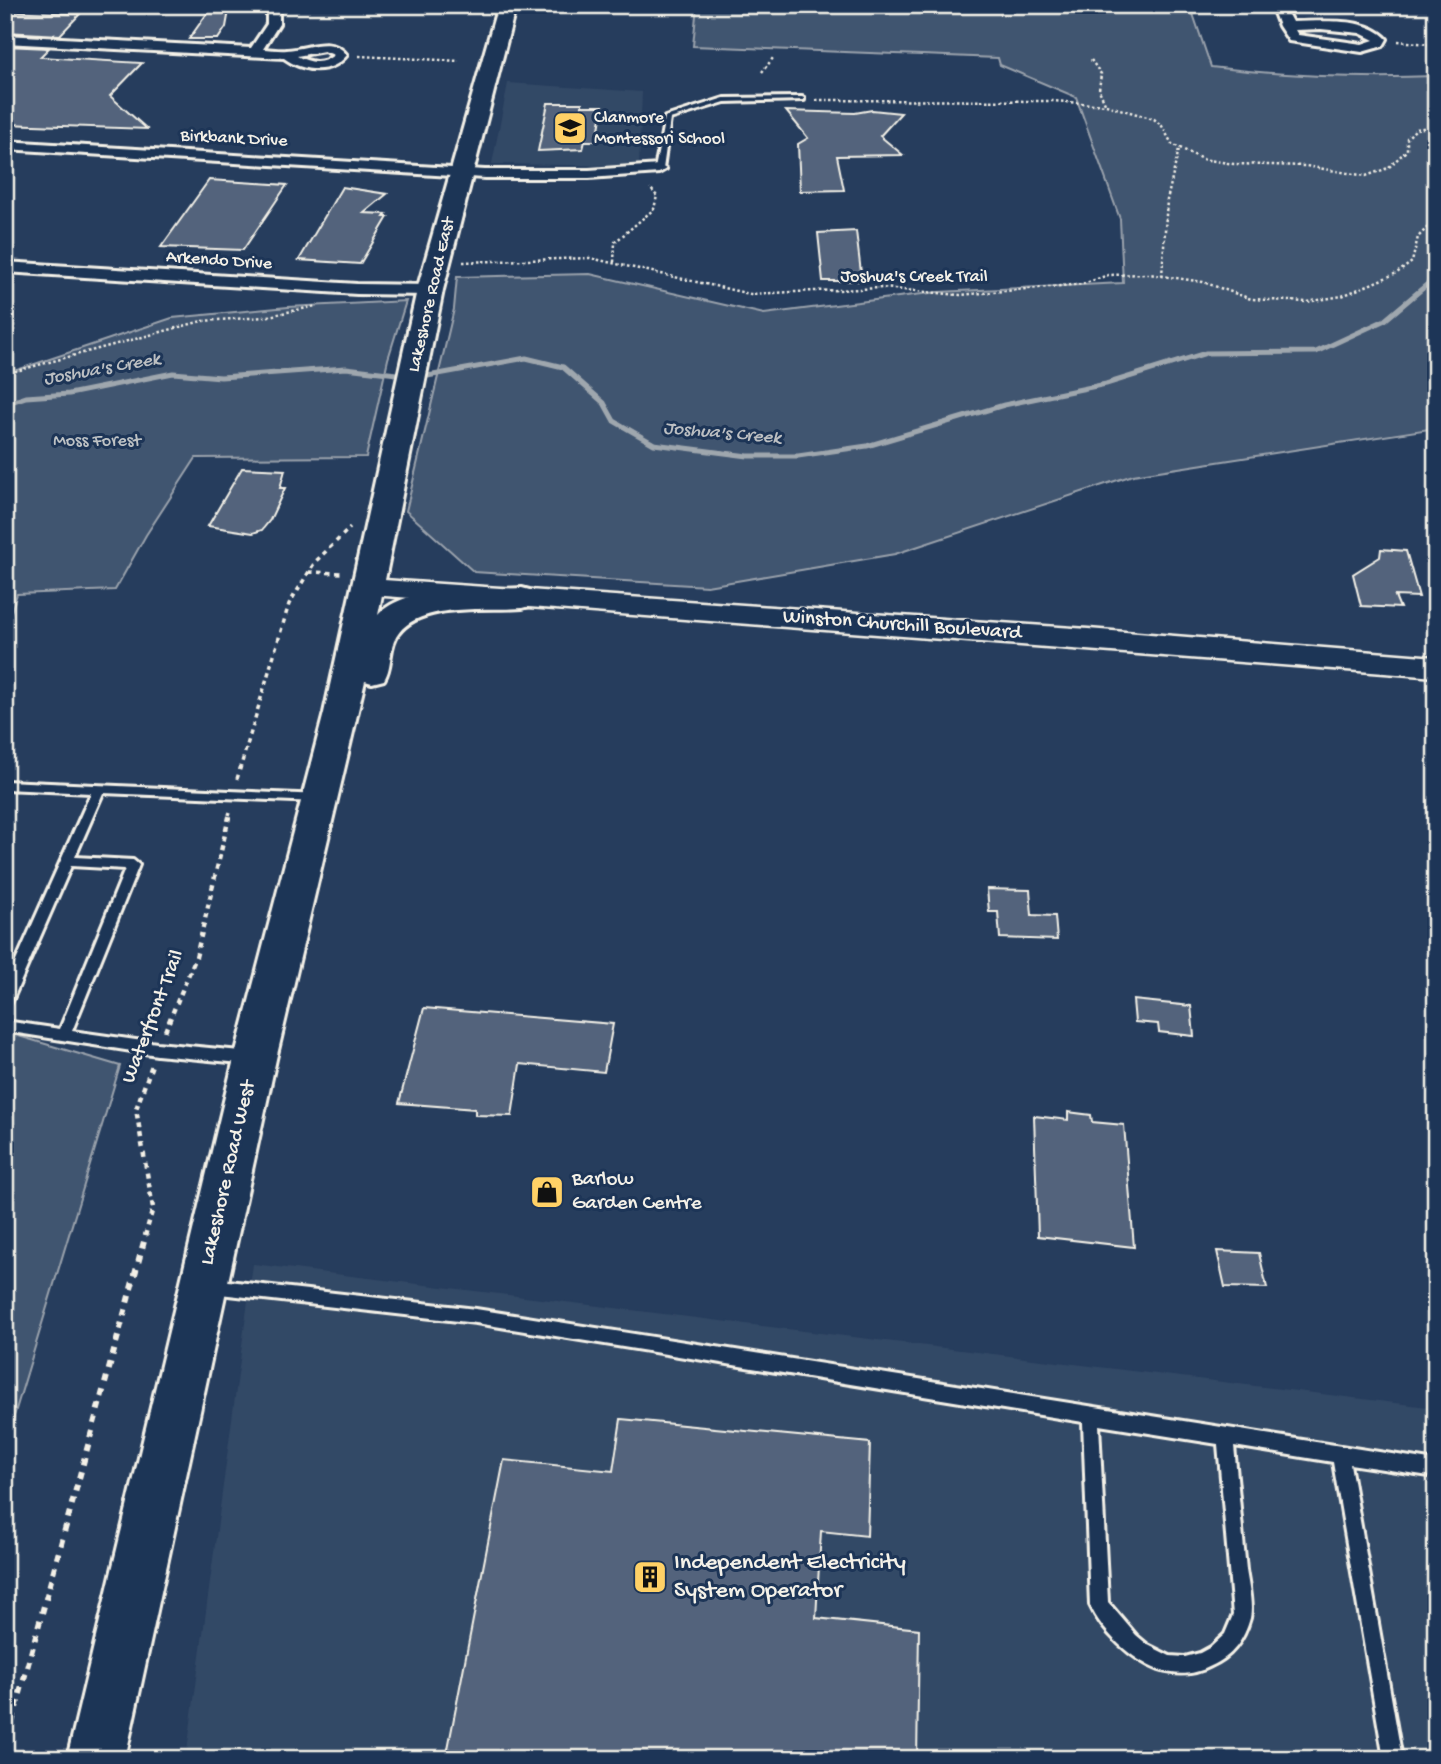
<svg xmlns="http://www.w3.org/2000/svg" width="1441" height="1764" viewBox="0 0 1441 1764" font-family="'Gochi Hand',sans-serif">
	<rect width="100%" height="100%" fill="#263d5d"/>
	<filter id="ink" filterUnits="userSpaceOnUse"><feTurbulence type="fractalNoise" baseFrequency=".0143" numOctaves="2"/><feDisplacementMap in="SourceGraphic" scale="14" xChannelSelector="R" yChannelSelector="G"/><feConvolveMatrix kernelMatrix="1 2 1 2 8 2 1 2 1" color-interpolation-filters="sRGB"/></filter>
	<g filter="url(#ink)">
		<path fill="#334966" d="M 508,83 L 642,92 L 639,166 L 492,164 Z
			M 253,1264 L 1436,1408 L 1436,1759 L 186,1759 Z"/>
		<path fill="#40546f" stroke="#9aa2ac" stroke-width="2" d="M 697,5 L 1190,5 L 1211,67 C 1285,76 1361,79 1436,76 L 1436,428 L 1133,475 L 895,554 L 707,586 L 474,572 L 406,511 L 454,309 L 457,277 L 590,274 L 764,314 L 938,292 L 1123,283 L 1120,219 L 1076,97 L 1000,65 L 998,58 L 693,46 Z
			M 406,301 L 388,359 L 366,457 L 196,458 L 146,535 L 115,590 L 17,594 L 5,630 L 5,374 L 172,318 L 288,307 Z
			M 5,1032 L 120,1066 L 5,1446 Z"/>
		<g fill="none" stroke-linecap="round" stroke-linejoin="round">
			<path stroke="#9fa7ae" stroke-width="5" d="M 5,404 L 26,397 L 69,394 L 173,373 L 221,377 L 346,368 L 422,377 L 526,358 L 563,367 L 604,403 L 614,421 L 654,444 L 748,456 L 798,456 L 867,446 L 1004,405 L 1106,384 L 1206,353 L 1316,352 L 1385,320 L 1436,277"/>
		</g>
		<path fill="#52647b" stroke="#f4f1e8" stroke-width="2" d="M 213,5 L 230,5 L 226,27 L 218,39 L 189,39 Z
			M 5,11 L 80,14 L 60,35 L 5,32 Z
			M 5,46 L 49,48 L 40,57 L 142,63 L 110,96 L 147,129 L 5,124 Z
			M 548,103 L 582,103 L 582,106 L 603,106 L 597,141 L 585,141 L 583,149 L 538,151 Z
			M 872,110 L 901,113 L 880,136 L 903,155 L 837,156 L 844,190 L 800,191 L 798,144 L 808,138 L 786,111 L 855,113 Z
			M 209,180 L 287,185 L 243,250 L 161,247 Z
			M 342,187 L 387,194 L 364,213 L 386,214 L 384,217 L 388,217 L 360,264 L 299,260 Z
			M 856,231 L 862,281 L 823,281 L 818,233 Z
			M 242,468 L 285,470 L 280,488 L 285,488 L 270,520 L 262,530 L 253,533 L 208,526 Z
			M 1381,549 L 1406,551 L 1419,597 L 1395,596 L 1400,608 L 1361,606 L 1353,574 L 1380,557 Z
			M 987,889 L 1030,890 L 1032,915 L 1055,916 L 1057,940 L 1000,938 L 998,912 L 989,912 Z
			M 1133,1000 L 1191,1006 L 1194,1036 L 1159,1032 L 1158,1024 L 1135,1022 Z
			M 424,1008 L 613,1024 L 604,1072 L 520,1064 L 512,1116 L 475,1115 L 475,1109 L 399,1103 Z
			M 1068,1112 L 1091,1115 L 1092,1122 L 1124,1125 L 1134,1247 L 1038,1236 L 1034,1116 L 1068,1120 Z
			M 1217,1251 L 1259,1253 L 1267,1288 L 1225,1287 Z
			M 621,1419 L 870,1443 L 867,1536 L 821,1531 L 816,1618 L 919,1629 L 917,1759 L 446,1759 L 504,1460 L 613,1471 Z"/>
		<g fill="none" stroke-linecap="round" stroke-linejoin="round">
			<g stroke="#f4f1e8" stroke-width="6">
				<path id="lane" d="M 802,97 L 804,98 L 804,100 L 725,102 L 670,119 L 663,169 L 659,171 L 655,169 L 665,117 L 724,98 Z
					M 5,781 L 321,795 L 323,798 L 317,802 L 103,793 L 75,857 L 133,860 L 139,865 L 72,1031 L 157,1043 L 251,1052 L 256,1054 L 258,1058 L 256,1062 L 251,1064 L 157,1055 L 5,1031 L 5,1021 L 60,1029 L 125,869 L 71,866 L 12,1001 L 10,1005 L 5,1006 L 5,986 L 91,793 L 5,789 Z
					M 211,1279 L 476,1309 L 1436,1461 L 1436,1477 L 1350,1464 L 1402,1759 L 1384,1759 L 1333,1462 L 1234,1446 C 1238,1488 1242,1529 1246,1570 C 1248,1584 1253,1604 1250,1618 C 1244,1640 1232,1657 1211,1666 C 1194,1675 1178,1676 1159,1670 C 1132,1660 1102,1632 1090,1605 L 1083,1422 L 476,1323 L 211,1293 L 206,1291 L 203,1286 L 206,1281 ZM 1099,1425 L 1218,1444 L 1233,1615 L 1225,1634 L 1211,1647 L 1200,1653 L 1185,1657 L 1170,1656 L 1148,1645 L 1136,1635 L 1108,1602 Z"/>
			</g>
			<g stroke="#f4f1e8" stroke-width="6">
				<path id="street" d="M 267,5 L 279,5 L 279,24 L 263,49 C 271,49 279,51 287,50 C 308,49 332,35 347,55 C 331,75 303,72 284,58 L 5,43 L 5,35 L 251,48 L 267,24 ZM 324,51 L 334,55 C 322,65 310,63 297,56 Z
					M 1271,5 L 1283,5 L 1292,22 C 1321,22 1365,16 1387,39 L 1383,46 L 1362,52 L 1289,41 L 1279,26 ZM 1321,29 L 1360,33 L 1374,40 L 1362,44 L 1298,35 L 1295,30 Z
					M 5,141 L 485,170 L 589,170 L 659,165 L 666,169 L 659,173 L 589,178 L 485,178 L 5,149 Z
					M 5,262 L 357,284 L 430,285 L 438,290 L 430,295 L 357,294 L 5,272 Z"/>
			</g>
			<g stroke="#f4f1e8" stroke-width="5">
				<path id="secondary" d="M 369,579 L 1088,629 L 1436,657 L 1436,677 L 359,594 L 355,588 L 359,582 Z"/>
			</g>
			<g stroke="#f4f1e8" stroke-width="6">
				<path id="primary" d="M 498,5 L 516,5 L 443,290 L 378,615 C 408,583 482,591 522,588 L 533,591 L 538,598 L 533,605 L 522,608 C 487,611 421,602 398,634 C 388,647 393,666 384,680 L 372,683 L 365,681 L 276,1059 L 125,1759 L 67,1759 L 234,1059 L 324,713 L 417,290 Z"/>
			</g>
			<path stroke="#f4f1e8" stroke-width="2.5" stroke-dasharray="2.5 2.5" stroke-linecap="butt" d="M 1398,41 L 1436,45
				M 359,56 L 459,61
				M 1091,60 L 1101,74 L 1099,90 L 1106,105
				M 762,72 L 773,58
				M 816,100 L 1053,101 L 1106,105 L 1154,119 L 1162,126 L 1172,144 L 1202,159 L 1234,164 L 1306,166 L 1366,176 L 1388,168 L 1407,150 L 1407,138 L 1416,129 L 1436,126
				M 463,262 L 590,258 L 750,294 L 882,288 L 960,295 L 1083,284 L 1108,275 L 1149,274 L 1203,282 L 1251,299 L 1307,302 L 1342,296 L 1397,273 L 1412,262 L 1418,237 L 1436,219
				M 614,262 L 615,242 L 654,209 L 657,196 L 650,188
				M 1162,276 L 1167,200 L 1179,149
				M 5,374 L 202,321 L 264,317 L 316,306"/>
			<path stroke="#f4f1e8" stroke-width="3.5" stroke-dasharray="4.5 4.5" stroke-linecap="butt" d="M 309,572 L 342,573
				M 237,779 L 289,604 L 315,562 L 350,528
				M 229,815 L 230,812"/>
			<path stroke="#f4f1e8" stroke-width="4.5" stroke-dasharray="5 5" stroke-linecap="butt" d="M 165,1031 L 196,957 L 230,813
				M 145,1236 L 153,1208 L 136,1109 L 152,1065"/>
			<path stroke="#f4f1e8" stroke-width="6" stroke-dasharray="7 7" stroke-linecap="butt" d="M 5,1748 L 146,1234"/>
			<use href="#lane" fill="#1d3557" fill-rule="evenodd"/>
			<use href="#street" fill="#1d3557" fill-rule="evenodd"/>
			<use href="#secondary" fill="#1d3557" fill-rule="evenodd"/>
			<use href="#primary" fill="#1d3557" fill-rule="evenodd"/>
		</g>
	</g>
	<defs>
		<g id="school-square" transform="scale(1.75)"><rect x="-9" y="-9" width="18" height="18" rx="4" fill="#ffd166" stroke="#1d3557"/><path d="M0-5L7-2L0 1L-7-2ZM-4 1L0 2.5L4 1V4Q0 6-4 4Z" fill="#111"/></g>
		<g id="shop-square" transform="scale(1.75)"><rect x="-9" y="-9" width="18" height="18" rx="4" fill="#ffd166" stroke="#1d3557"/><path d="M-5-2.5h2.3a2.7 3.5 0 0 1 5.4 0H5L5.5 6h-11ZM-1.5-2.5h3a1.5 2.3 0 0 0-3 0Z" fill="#111"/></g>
		<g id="building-square" transform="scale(1.75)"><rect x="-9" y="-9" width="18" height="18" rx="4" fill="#ffd166" stroke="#1d3557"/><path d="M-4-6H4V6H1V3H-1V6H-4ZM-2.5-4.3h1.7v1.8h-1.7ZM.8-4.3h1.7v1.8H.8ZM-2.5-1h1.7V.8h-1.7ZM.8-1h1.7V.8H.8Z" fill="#111"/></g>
	</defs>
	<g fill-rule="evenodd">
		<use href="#school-square" x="570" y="128"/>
		<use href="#shop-square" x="547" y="1192"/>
		<use href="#building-square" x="650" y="1577"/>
	</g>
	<g text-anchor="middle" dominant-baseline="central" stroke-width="6" stroke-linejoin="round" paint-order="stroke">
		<g font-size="18" fill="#f4f1e8" stroke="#1d3557" text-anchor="start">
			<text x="594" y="118">Clanmore<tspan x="594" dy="21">Montessori School</tspan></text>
		</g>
		<g font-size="18" fill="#f4f1e8" stroke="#1d3557">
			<text transform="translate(234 139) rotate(3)">Birkbank Drive</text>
			<text transform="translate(219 261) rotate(4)">Arkendo Drive</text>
			<text x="914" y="277">Joshua's Creek Trail</text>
			<text transform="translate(432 295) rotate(-77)">Lakeshore Road East</text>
		</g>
		<g font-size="18" fill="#bec2c4" stroke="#1d3557">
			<text x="97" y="441">Moss Forest</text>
		</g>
		<g font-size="19" font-style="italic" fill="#bcbfc2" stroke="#1d3557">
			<text transform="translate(102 370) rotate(-10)">Joshua's Creek</text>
			<text transform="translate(722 434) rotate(5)">Joshua's Creek</text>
		</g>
		<g font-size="21" fill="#f4f1e8" stroke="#1d3557">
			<text transform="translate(902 626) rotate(4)">Winston Churchill Boulevard</text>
			<text transform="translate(154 1017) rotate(-69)">Waterfront Trail</text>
			<text transform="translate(229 1173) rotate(-77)">Lakeshore Road West</text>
		</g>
		<g font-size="21" fill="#f4f1e8" stroke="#1d3557" text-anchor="start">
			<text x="572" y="1180">Barlow<tspan x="572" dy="24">Garden Centre</tspan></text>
		</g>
		<g font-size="24" fill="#f4f1e8" stroke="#1d3557" text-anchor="start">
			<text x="674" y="1563">Independent Electricity<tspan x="674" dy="28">System Operator</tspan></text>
		</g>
	</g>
	<rect width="1441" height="1764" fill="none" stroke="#1d3557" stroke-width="28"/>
	<rect x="14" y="14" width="1413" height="1736" fill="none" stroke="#f4f1e8" stroke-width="2.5" filter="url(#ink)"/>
</svg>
